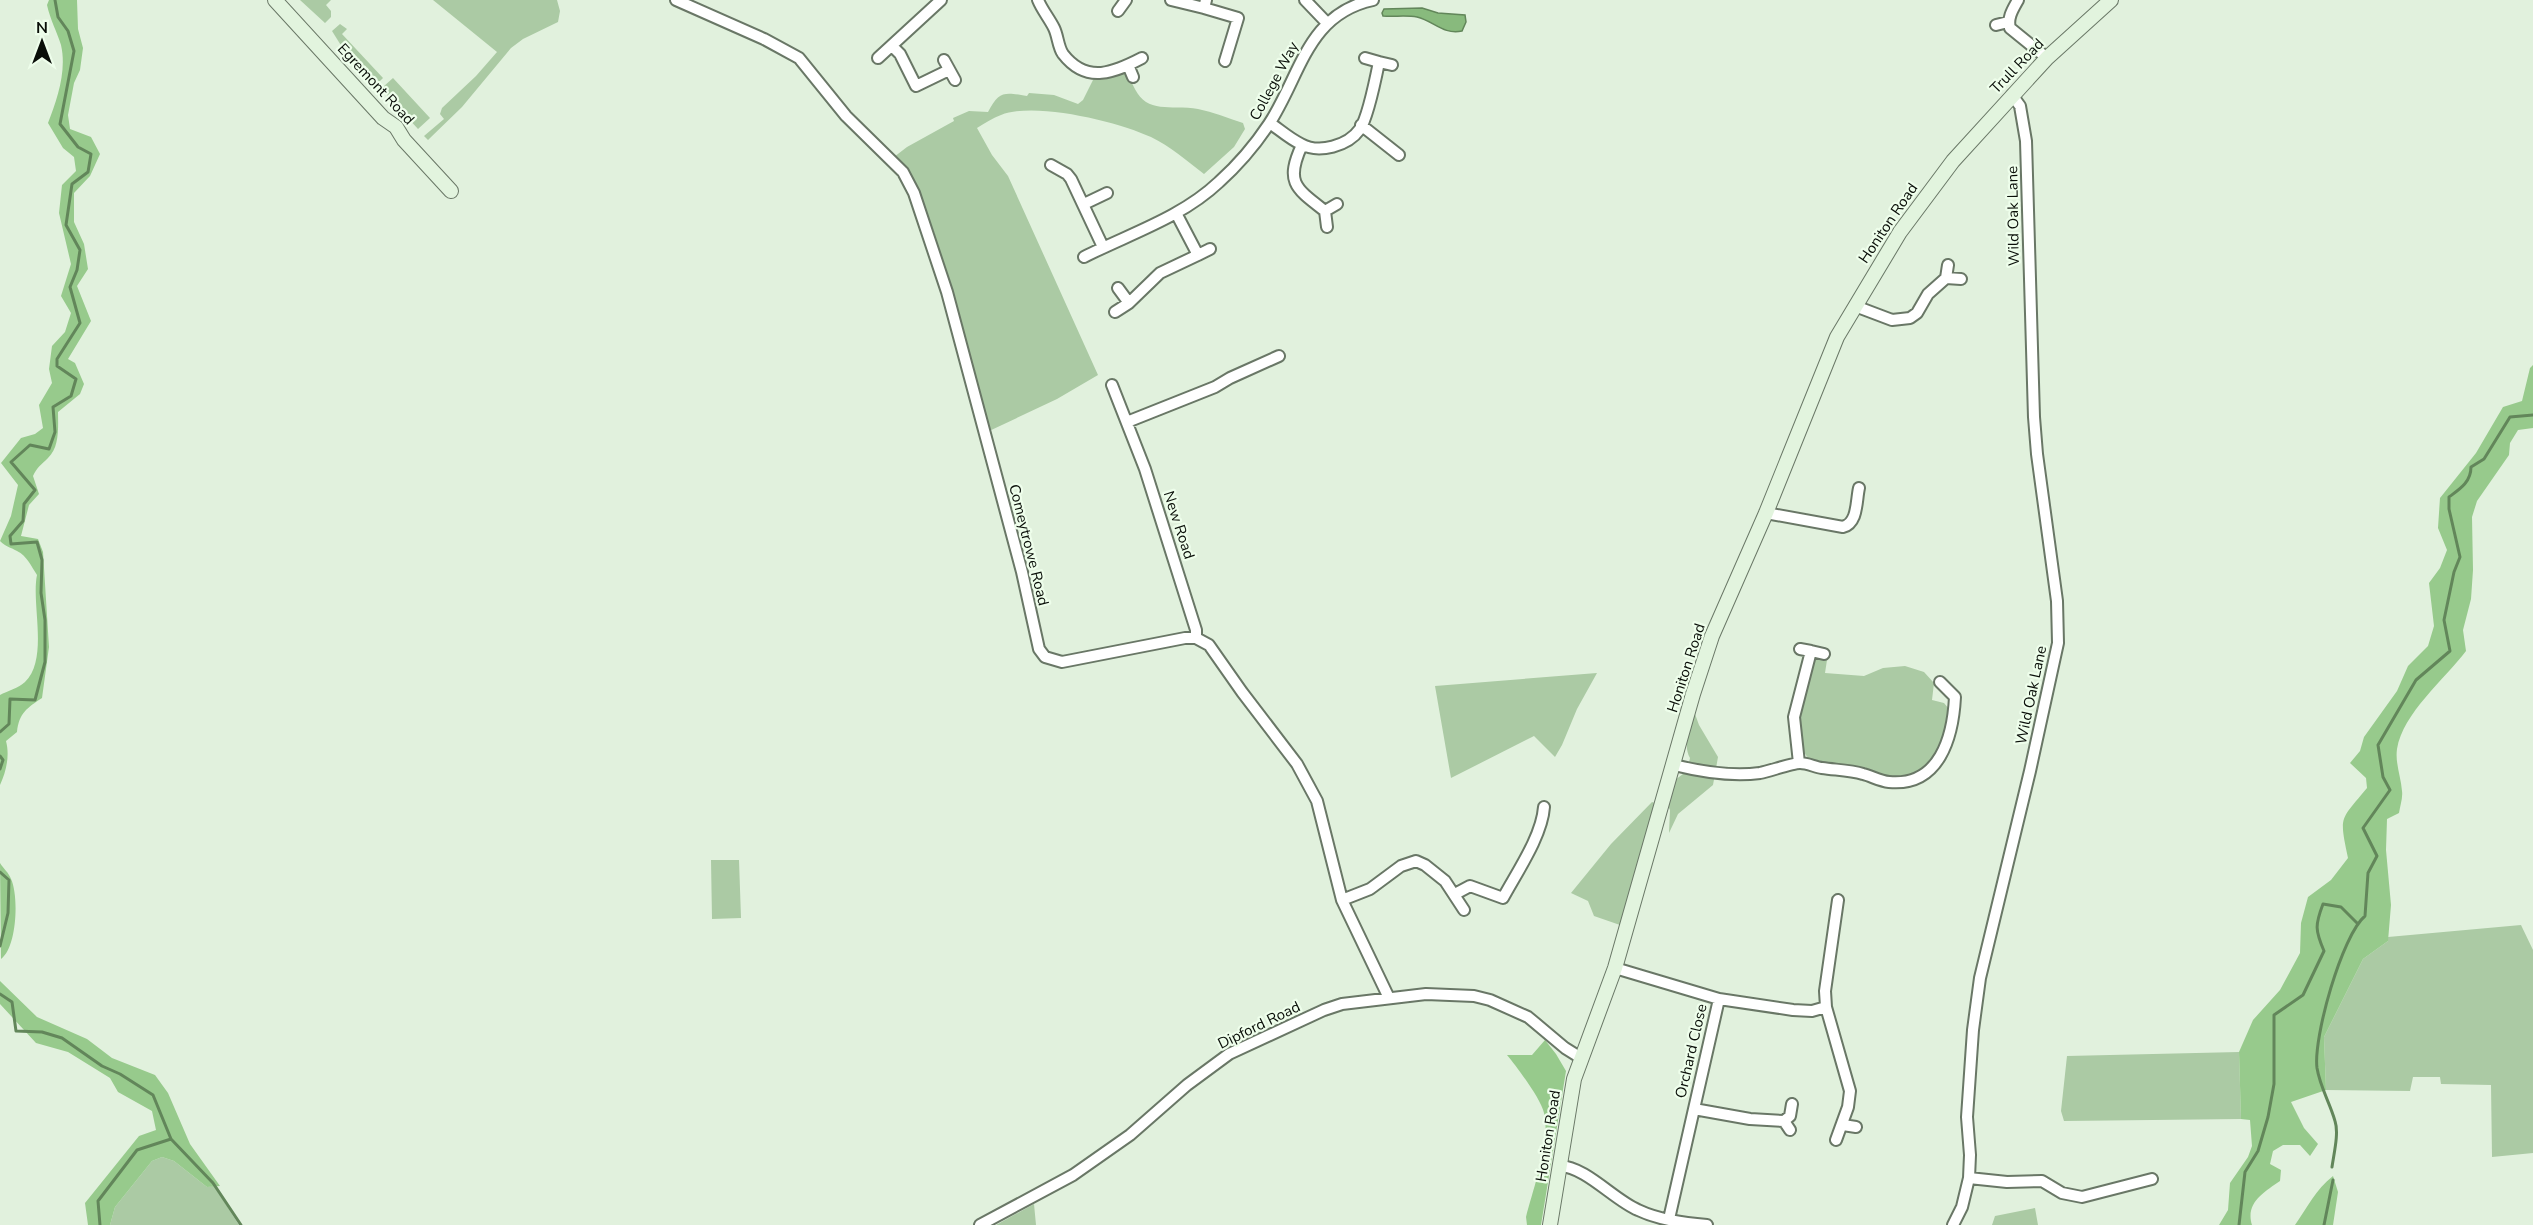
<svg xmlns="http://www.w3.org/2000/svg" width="2533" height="1225" viewBox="0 0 2533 1225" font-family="'Nunito Sans',sans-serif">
	<rect width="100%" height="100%" fill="#e1f1dd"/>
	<path fill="#abcaa4" d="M 300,0 L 331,0 L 326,5 L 331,11 L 331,17 L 325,23 Z
		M 433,0 L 557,0 L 560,11 L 558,22 L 523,39 L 511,48 L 462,107 L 428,140 L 424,136 L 444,119 L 440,114 L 442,108 L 476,76 L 497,52 Z
		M 340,24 L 347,29 L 342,34 L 383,78 L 379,82 L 373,81 L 342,47 L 332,31 Z
		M 1123,73 L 1128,75 C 1133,85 1137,96 1146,102 C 1160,111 1182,105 1198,109 C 1213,112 1228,118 1243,123 L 1245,129 L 1234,147 L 1204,174 C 1187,161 1170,146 1151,137 C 1119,122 1035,101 1001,115 C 993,118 985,123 977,128 L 992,155 L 1008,176 L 1098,375 L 1057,399 L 987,432 L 934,232 L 909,171 L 894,157 L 907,147 L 954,121 L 953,118 L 969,111 L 988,112 C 999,91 1004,92 1027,96 L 1029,93 L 1054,95 L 1078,104 L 1083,100 L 1094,78 L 1105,79 Z
		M 393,78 L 430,118 L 418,129 L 385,93 L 383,87 Z
		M 1815,659 L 1827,660 L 1825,673 L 1864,676 L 1883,668 L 1905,666 L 1924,672 L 1934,683 L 1932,700 L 1944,703 L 1949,709 C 1936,804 1879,776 1812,761 C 1788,746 1803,680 1815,659 Z
		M 1597,673 L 1577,709 L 1562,745 L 1555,757 L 1534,736 L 1451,778 L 1435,686 Z
		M 1695,714 L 1699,725 L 1718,757 L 1713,785 L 1678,814 L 1669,833 L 1670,810 L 1668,806 L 1675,780 L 1687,771 L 1690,758 C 1682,744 1691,728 1695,714 Z
		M 1652,802 L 1655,803 L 1620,925 L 1594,916 L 1588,901 L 1571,893 L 1611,844 Z
		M 711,860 L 739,860 L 741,918 L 712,919 Z
		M 2521,925 L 2533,950 L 2533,1153 L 2492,1157 L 2491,1085 L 2441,1084 L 2440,1077 L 2413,1077 L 2410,1091 L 2326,1090 L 2324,1037 L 2363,959 L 2388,941 L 2388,937 Z
		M 2239,1052 L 2241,1119 L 2064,1121 L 2061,1111 L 2067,1056 Z
		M 162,1157 L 174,1161 L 207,1187 L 214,1186 L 239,1225 L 110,1225 L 115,1207 L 152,1161 Z
		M 1034,1204 L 1036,1225 L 996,1225 Z
		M 2035,1208 L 2038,1225 L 1992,1225 L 1995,1216 Z"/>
	<path fill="#97ca8c" d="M 49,0 L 77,0 L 78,29 L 83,48 L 80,70 L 74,83 L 68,115 L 70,129 L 91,137 L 100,154 L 90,176 L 74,193 L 74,222 L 84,244 L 88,269 L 77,286 L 91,321 L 68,359 L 75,363 L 84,384 L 80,394 L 58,412 C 58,426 60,447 48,458 C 41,465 37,467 33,476 L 39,494 L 29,505 L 21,536 L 38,539 L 43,552 L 49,647 L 42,698 C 27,708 19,713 17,732 L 6,741 C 10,756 6,772 0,785 L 0,695 C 7,691 19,688 25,682 C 49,659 31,604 37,575 C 31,566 27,556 17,551 C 10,547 6,547 0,541 L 11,516 L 18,485 L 1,463 L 21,438 L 35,434 L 43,428 L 39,405 L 52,383 L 49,369 L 52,346 L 65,332 L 71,313 L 61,296 L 71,264 L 59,213 L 62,185 L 76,171 L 74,157 L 63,148 L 48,123 C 57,100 67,71 61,45 C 57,32 50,19 47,5 Z
		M 2533,365 L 2533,428 L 2518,430 L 2510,443 L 2509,455 L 2477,501 L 2472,517 L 2473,570 L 2471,599 L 2463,630 L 2466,651 C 2444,680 2403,713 2397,749 C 2395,763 2401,777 2402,791 C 2403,798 2400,806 2399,813 L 2387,819 L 2386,850 L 2391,905 L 2388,941 L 2363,959 L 2324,1037 L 2326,1090 L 2291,1102 L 2304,1128 L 2318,1144 L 2310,1156 L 2300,1145 L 2283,1145 L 2273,1151 L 2270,1164 L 2281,1170 L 2280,1181 C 2264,1192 2245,1203 2252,1225 L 2219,1225 L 2228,1210 L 2230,1183 L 2248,1157 L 2252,1146 L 2250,1120 L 2241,1119 L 2239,1052 L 2253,1020 L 2280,990 L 2300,953 L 2301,923 L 2308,897 L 2331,880 L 2348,858 C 2339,815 2340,821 2367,788 L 2366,778 L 2350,763 L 2360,751 L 2364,737 L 2397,691 L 2408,666 L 2428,646 L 2434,626 L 2429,583 L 2440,568 L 2447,550 L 2438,528 L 2440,498 L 2476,453 L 2503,407 L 2522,401 L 2530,368 Z
		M 0,863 C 3,868 9,873 11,879 C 19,896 17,948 1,959 Z
		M 0,981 L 37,1017 L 87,1039 L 112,1058 L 155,1075 L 168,1093 L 190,1144 L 220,1186 L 207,1187 L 174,1161 L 162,1157 L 152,1161 L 115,1207 L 110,1225 L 88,1225 L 85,1203 L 139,1136 L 156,1130 L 152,1111 L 118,1092 L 110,1078 L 68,1052 L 36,1043 L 0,1004 Z
		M 1545,1040 L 1556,1054 L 1566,1071 L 1541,1225 L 1527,1225 L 1526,1217 C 1533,1189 1551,1141 1544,1113 C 1541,1099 1517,1067 1507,1055 L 1532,1055 Z
		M 2333,1176 L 2338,1192 L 2333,1225 L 2295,1225 C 2307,1208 2316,1189 2333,1176 Z"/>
	<path fill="#88ba7d" stroke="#62865a" stroke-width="1.5" d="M 1422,8 L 1438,13 L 1465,15 L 1466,22 L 1462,31 C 1443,35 1434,21 1417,17 C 1406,15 1394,17 1383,16 L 1382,13 L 1384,9 Z"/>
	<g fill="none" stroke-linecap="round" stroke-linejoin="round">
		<path stroke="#62865a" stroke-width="3" d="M 0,732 L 9,724 L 10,699 L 35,700 L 45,662 L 45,620 L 41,593 L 42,560 L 37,542 L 11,544 L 10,536 L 23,521 L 24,504 L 35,490 L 11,462 L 30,445 L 49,449 L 55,432 L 53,407 L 71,396 L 76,379 L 57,366 L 57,359 L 80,323 L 70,287 L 77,270 L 80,250 L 66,225 L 72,184 L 88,172 L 91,154 L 78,147 L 60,124 L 74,51 L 68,31 L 58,17 L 55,0
			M 0,756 L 3,760 L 0,769
			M 0,872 L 9,880 L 8,913 L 0,946
			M 0,994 L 12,1002 L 16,1031 L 42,1032 L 62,1038 L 102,1066 L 120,1074 L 153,1095 L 171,1139 L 137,1150 L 98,1201 L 100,1225
			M 171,1139 L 213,1183 L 241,1225
			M 2332,1167 C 2334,1153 2339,1133 2335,1121 C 2330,1103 2320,1087 2317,1068 C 2313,1038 2342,935 2365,916 L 2368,873 L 2377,856 L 2363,828 L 2390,790 L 2383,777 L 2378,745 L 2416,680 L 2450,651 L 2444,620 L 2454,572 L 2460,557 L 2449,509 L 2449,497 C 2460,489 2471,482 2471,467 L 2484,459 L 2510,417 L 2533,415
			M 2239,1225 L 2245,1172 L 2258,1151 L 2268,1117 L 2274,1084 L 2274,1015 L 2303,995 L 2324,951 C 2315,930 2315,925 2323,904 L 2341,907 L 2357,923
			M 2324,1225 L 2333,1180"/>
		<g stroke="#697766" stroke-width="14">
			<path id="street" d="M 676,0 L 764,39 L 799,58 L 846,116 L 903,172 L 914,193 L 947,292 L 1022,572 L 1039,649 L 1045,657 L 1062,662 L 1185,638 L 1196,638 L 1209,645 L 1242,692 L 1297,764 L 1317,801 L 1342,900 L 1389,998
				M 1038,0 C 1042,10 1049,18 1054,28 C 1058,36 1058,47 1063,54 C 1087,85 1115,72 1142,58
				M 1171,0 L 1204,8 L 1206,0
				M 1305,0 L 1327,23
				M 2018,0 C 2013,9 2007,18 2010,28 L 2047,58
				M 1204,8 L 1238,18 L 1225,61
				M 1118,11 L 1126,0
				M 1996,25 L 2008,22
				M 892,46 L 900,54 L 916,86 L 949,70
				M 878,58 L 941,0
				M 1365,58 L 1379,62
				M 944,60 L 955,80
				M 1128,65 L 1133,77
				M 1270,123 C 1280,130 1290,139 1301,144 C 1319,154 1348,146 1360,129 C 1368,117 1376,77 1379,62 L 1392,65
				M 1361,125 L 1399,155
				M 1302,145 C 1285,182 1295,188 1325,211 L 1327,227
				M 1051,165 L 1067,174 L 1071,179 L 1103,247
				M 1084,204 L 1107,193
				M 1325,211 L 1337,204
				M 1198,255 L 1210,249
				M 1084,257 C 1129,234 1181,218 1219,182 C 1238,165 1255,145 1269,124 C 1301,75 1307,14 1373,0
				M 1946,278 L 1961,279
				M 1118,288 L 1129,303
				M 1855,306 L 1892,320 L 1910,318 L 1917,313 L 1928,294 L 1946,278 L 1948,265
				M 1115,312 L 1129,303 L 1160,273 L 1198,255 L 1176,213
				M 1112,385 L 1145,469 L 1196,630 L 1196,638
				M 1127,422 L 1215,387 L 1230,378 L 1279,356
				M 1766,513 L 1843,527 C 1858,523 1856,501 1859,488
				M 1811,651 L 1824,654
				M 1799,763 L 1794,717 L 1811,651 L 1800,649
				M 1674,765 C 1702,772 1731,777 1760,773 C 1770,771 1793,763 1800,763 C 1807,763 1815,767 1822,768 C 1835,770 1850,770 1863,774 C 1871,776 1880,781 1889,782 C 1940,787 1953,736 1955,697 L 1940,682
				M 1455,894 L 1470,886 L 1503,898 C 1517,872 1542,836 1544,807
				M 1342,900 L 1370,889 L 1401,866 L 1416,861 L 1425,865 L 1445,881 L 1464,910
				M 1615,968 L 1719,999 L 1793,1010 L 1812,1011 L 1826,1007 L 1825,991 L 1838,900
				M 1826,1007 L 1850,1091 L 1848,1107 L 1836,1140
				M 1694,1109 L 1750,1119 L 1784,1121
				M 1843,1125 L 1856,1127
				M 1790,1130 L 1784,1121 L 1790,1116 L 1792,1104
				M 1560,1166 C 1586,1167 1614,1200 1638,1210 C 1659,1220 1684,1223 1707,1225
				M 1969,1178 L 2007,1182 L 2042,1181 L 2062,1193 L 2082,1197 L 2152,1179
				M 1669,1219 L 1719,999
				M 980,1225 L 1073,1175 L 1130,1135 L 1187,1085 L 1229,1054 L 1324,1010 L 1342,1004 L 1426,994 L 1474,996 L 1490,1000 L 1528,1017 L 1565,1048 L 1581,1058
				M 1953,1225 L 1962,1207 L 1969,1178 L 1970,1155 L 1967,1117 L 1973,1030 L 1980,978 L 2030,771 L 2058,643 L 2057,601 L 2037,454 L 2034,417 L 2026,141 L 2020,106 L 2012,95"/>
		</g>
		<g stroke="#697766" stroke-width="16">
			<path id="secondary" d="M 275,0 L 383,118 L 396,127 L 404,140 L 451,191
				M 1550,1225 L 1574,1079 L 1615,968 L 1693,694 L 1712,636 L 1766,513 L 1837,337 L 1900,232 L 1953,161 L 2047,58 L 2111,0"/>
		</g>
		<use href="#street" stroke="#fff" stroke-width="10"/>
		<use href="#secondary" stroke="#e2f4de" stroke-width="14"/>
	</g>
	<g text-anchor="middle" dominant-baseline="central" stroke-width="4.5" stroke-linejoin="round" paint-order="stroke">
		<g font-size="15" fill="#090e08" stroke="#eefeeb">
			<text transform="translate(2017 66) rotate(-46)">Trull Road</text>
			<text transform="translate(1274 81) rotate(-62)">College Way</text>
			<text transform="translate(376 84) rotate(47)">Egremont Road</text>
			<text transform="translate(2013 216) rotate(-91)">Wild Oak Lane</text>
			<text transform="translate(1888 223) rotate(-56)">Honiton Road</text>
			<text transform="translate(1179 525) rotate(72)">New Road</text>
			<text transform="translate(1029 545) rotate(76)">Comeytrowe Road</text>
			<text transform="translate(1686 668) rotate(-72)">Honiton Road</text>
			<text transform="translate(2031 695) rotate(-78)">Wild Oak Lane</text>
			<text transform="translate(1259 1025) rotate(-26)">Dipford Road</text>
			<text transform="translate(1691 1051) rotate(-77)">Orchard Close</text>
			<text transform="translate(1548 1136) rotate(-81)">Honiton Road</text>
		</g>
	</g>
	<g transform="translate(42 42)" stroke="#eefeeb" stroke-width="4.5" paint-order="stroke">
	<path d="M0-4.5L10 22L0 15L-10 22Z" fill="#090e08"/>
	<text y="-9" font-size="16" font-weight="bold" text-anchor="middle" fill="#090e08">N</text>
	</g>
</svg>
